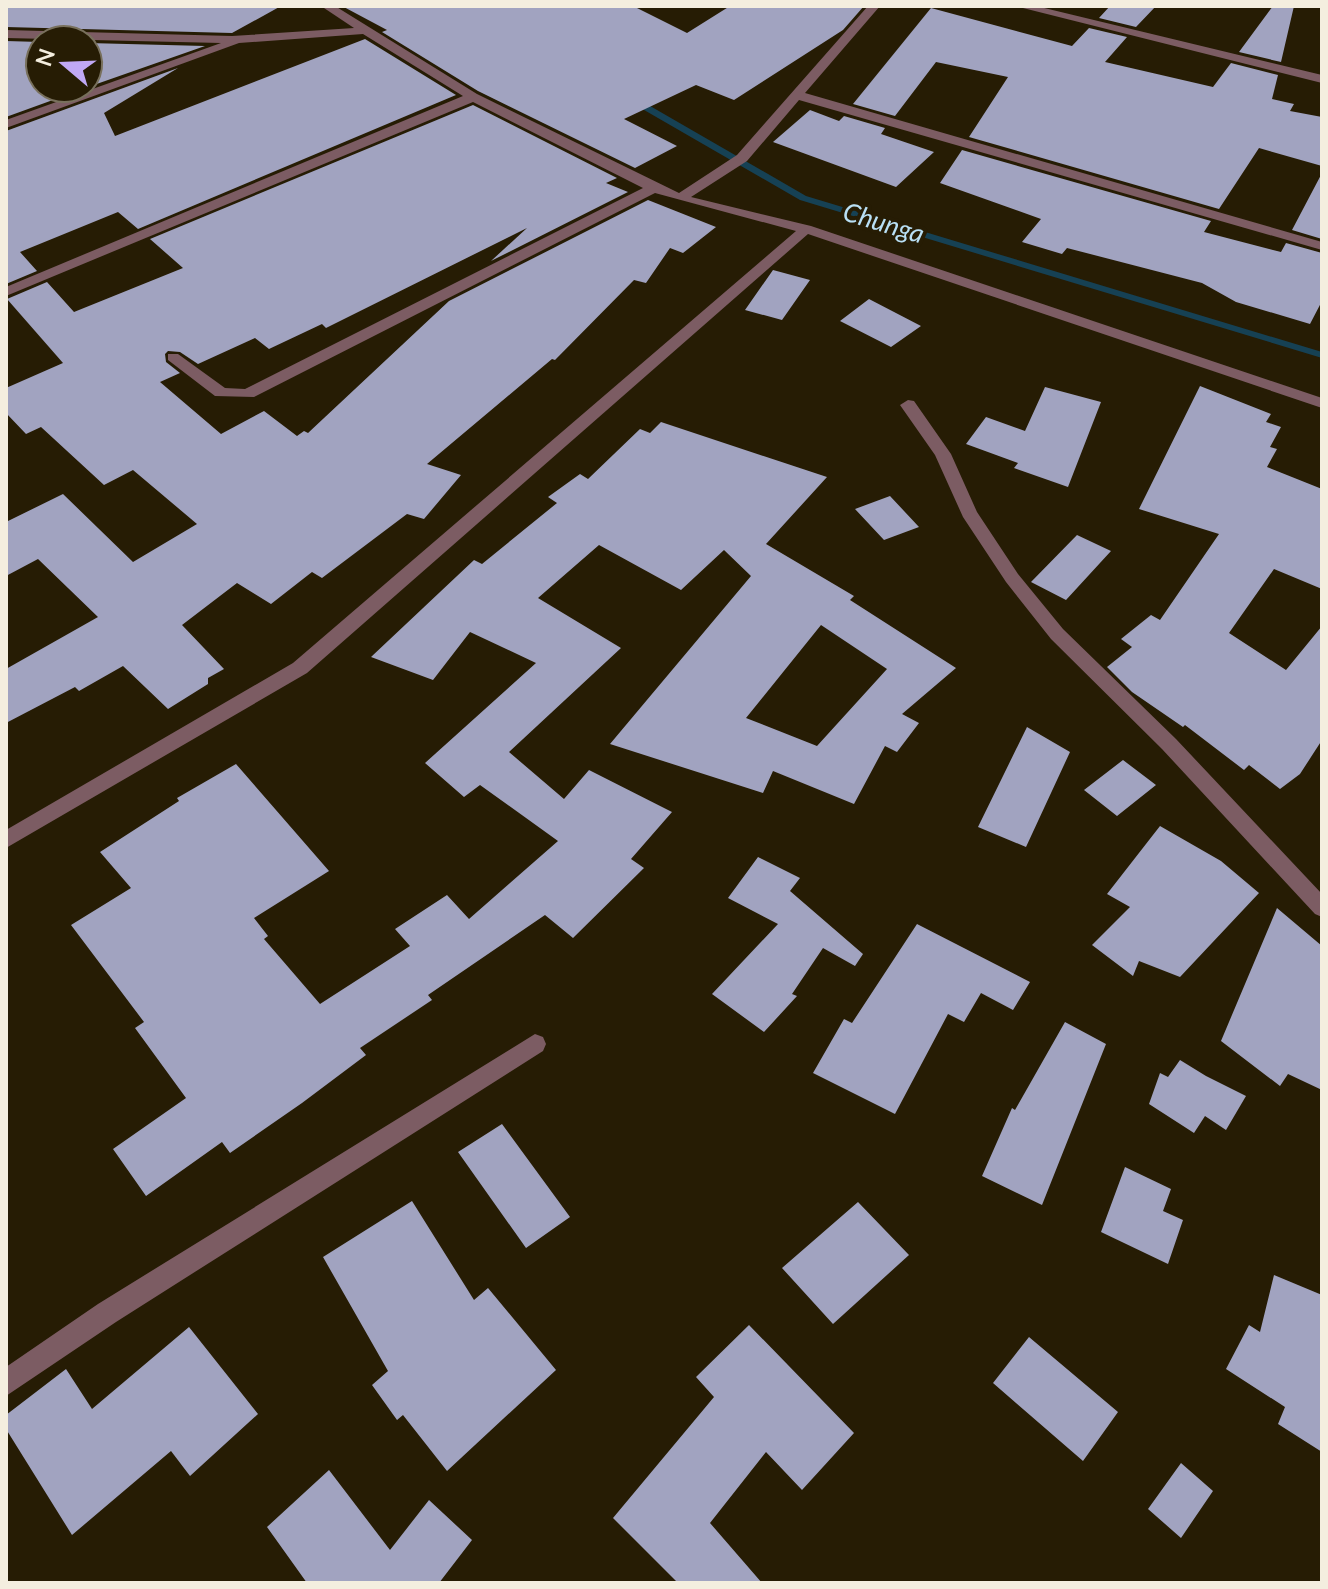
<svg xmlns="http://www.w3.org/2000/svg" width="1328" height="1589" viewBox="0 0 1328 1589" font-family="Lato,sans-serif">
	<rect width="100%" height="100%" fill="#261c04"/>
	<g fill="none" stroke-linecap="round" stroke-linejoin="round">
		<path fill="#164154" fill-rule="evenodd" d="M 632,99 L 638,99 L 806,196 L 1322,352 L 1322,358 L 800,200 L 632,103 Z"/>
	</g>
	<path fill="#a1a3c0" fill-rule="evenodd" d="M 6,6 L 281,6 L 232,33 L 6,27 Z
		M 342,6 L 633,6 L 687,33 L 730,6 L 864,6 L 843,30 L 734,100 L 696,85 L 624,119 L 677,146 L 635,168 L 478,91 L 382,32 L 387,30 Z
		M 1110,6 L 1156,6 L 1136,27 L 1099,18 Z
		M 1273,6 L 1294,6 L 1281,62 L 1239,52 Z
		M 931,8 L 1072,46 L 1089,28 L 1127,37 L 1105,62 L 1213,87 L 1231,63 L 1278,75 L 1272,99 L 1294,104 L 1290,111 L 1322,117 L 1322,166 L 1259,148 L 1219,209 L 969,137 L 1008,77 L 936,62 L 895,116 L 853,104 Z
		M 365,39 L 456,95 L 138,229 L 118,212 L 20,252 L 37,271 L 6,284 L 6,131 L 178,68 L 104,113 L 115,136 Z
		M 6,41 L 40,42 L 40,88 L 86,88 L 6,117 Z
		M 88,43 L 205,46 L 88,87 Z
		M 473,105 L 617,178 L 606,183 L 628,192 L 491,261 L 527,228 L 326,328 L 322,324 L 269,349 L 255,338 L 198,364 L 180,352 L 168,351 L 165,354 L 166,362 L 180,373 L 160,382 L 221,434 L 264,411 L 297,436 L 304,431 L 308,433 L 449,301 L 648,200 L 716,227 L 683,253 L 670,248 L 646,283 L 634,280 L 555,360 L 552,359 L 427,464 L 461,475 L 424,519 L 407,514 L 322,578 L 312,572 L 271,604 L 237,583 L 182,625 L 224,669 L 208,678 L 208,684 L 168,709 L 123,666 L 79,691 L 75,687 L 6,723 L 6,669 L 98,617 L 38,559 L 6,576 L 6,522 L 63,494 L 133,562 L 197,524 L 133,470 L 104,485 L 41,427 L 26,434 L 6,413 L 6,388 L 63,363 L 7,299 L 47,282 L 74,312 L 183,268 L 150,239 Z
		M 810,110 L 839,121 L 844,116 L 885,128 L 881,134 L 934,152 L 896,187 L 773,142 Z
		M 962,150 L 1211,221 L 1204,232 L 1281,252 L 1286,243 L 1322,253 L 1322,301 L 1310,324 L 1236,302 L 1202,283 L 1067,248 L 1062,254 L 1022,242 L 1041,219 L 940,183 Z
		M 1322,173 L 1322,239 L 1292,230 Z
		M 773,270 L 810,280 L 782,320 L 745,310 Z
		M 869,299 L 921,326 L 891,347 L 840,321 Z
		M 1200,386 L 1271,414 L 1266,422 L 1281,427 L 1270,447 L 1277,449 L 1267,467 L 1322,489 L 1322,589 L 1274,569 L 1229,633 L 1286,670 L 1322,626 L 1322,740 L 1300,774 L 1280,789 L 1249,765 L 1244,770 L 1185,725 L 1183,727 L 1132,692 L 1107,667 L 1132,647 L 1121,639 L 1151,615 L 1160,620 L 1219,534 L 1139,509 Z
		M 1045,387 L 1101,402 L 1068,487 L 1014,468 L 1018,463 L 966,444 L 986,417 L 1025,431 Z
		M 661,422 L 827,477 L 766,544 L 854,596 L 850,600 L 956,668 L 902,714 L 919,723 L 897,752 L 885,746 L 854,804 L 773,771 L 763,793 L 610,744 L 751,576 L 724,550 L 681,590 L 599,545 L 538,598 L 621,648 L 509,752 L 564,799 L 589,770 L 672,812 L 631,859 L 644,868 L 573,938 L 545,915 L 428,995 L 432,1000 L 360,1048 L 366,1055 L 302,1103 L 230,1153 L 222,1142 L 146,1196 L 113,1149 L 186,1098 L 135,1028 L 144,1022 L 71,925 L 131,888 L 100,852 L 179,801 L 177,798 L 236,764 L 329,871 L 254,918 L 268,936 L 264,939 L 320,1004 L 410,946 L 395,929 L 447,895 L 469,919 L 558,841 L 480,785 L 464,797 L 425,763 L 536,663 L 470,632 L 433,680 L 371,657 L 474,560 L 482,564 L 557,503 L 548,497 L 580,474 L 588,479 L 640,429 L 650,433 ZM 821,625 L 887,669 L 817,746 L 746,718 Z
		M 890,496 L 919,527 L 884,540 L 855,509 Z
		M 1077,535 L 1111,551 L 1066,600 L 1031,582 Z
		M 1027,727 L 1070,752 L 1026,847 L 978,827 Z
		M 1123,760 L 1156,785 L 1117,816 L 1084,790 Z
		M 1160,826 L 1221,861 L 1259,893 L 1180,977 L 1139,961 L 1133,976 L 1092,945 L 1130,907 L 1107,894 Z
		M 758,857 L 800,878 L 790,891 L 863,954 L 855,966 L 823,948 L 792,994 L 797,996 L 764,1032 L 712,994 L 778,924 L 728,898 Z
		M 1277,908 L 1322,946 L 1322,1090 L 1288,1074 L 1280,1086 L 1221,1041 Z
		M 917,924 L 1030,982 L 1013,1010 L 981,993 L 964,1022 L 948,1014 L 895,1114 L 813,1073 L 844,1019 L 852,1023 Z
		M 1065,1022 L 1106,1044 L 1042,1205 L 982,1176 L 1012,1108 L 1015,1110 Z
		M 1180,1060 L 1206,1076 L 1246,1096 L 1226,1130 L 1205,1116 L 1194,1133 L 1149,1104 L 1160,1073 L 1168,1077 Z
		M 502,1124 L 570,1217 L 526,1248 L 458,1152 Z
		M 1125,1167 L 1171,1189 L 1163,1211 L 1183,1220 L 1168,1264 L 1101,1232 Z
		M 412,1201 L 474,1300 L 488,1288 L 556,1370 L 447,1471 L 403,1415 L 397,1420 L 372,1385 L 388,1371 L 323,1257 Z
		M 858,1202 L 909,1255 L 833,1324 L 782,1268 Z
		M 1274,1275 L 1322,1295 L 1322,1452 L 1278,1424 L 1285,1407 L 1226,1369 L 1249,1325 L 1260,1332 Z
		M 749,1325 L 854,1433 L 802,1490 L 766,1452 L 710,1523 L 762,1583 L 678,1583 L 613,1518 L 714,1397 L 696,1377 Z
		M 189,1327 L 258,1414 L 190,1476 L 171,1451 L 72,1535 L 6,1429 L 6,1415 L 66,1369 L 92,1409 Z
		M 1029,1337 L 1118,1412 L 1083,1461 L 993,1383 Z
		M 1181,1463 L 1213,1491 L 1181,1538 L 1148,1509 Z
		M 329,1470 L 390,1550 L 429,1500 L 472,1540 L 439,1583 L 307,1583 L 267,1527 Z"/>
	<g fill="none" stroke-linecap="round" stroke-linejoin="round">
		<path fill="#7c5c63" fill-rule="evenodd" d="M 321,6 L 335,6 L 477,94 L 679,193 L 737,155 L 868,6 L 880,6 L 805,93 L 1322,242 L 1322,250 L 799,100 L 747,161 L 691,197 L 811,226 L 1322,398 L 1322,408 L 808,234 L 307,673 L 6,848 L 6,830 L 293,663 L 796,231 L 655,193 L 254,397 L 215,396 L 168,360 L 168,354 L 178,354 L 225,388 L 245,389 L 643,188 L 473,102 L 6,296 L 6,287 L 463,96 L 363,34 L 239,43 L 6,128 L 6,120 L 221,43 L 6,38 L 6,30 L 232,36 L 354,28 Z
			M 1015,6 L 1036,6 L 1322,75 L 1322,83 Z
			M 908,400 L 914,401 L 951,454 L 977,512 L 1018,574 L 1063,629 L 1176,739 L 1322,894 L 1322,917 L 1315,914 L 1162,749 L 1051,639 L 1006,582 L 963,517 L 935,455 L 900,405 Z
			M 535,1034 L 543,1037 L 546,1044 L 543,1051 L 116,1322 L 6,1396 L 6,1367 L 98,1304 Z"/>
	</g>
	<g text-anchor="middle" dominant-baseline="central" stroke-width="8" stroke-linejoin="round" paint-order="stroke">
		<g font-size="26" font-style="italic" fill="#b9e0f5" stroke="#261c04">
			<text transform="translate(884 222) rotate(17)">Chunga</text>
		</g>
	</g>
	<rect width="1328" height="1589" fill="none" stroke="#f4eedf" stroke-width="16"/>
	<g transform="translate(64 64) rotate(289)"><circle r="38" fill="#261c04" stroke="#78705c" stroke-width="2"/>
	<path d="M0-6L14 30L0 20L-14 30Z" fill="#c0a8f4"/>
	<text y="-12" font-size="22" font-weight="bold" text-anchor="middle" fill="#f4eedf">N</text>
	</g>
</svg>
